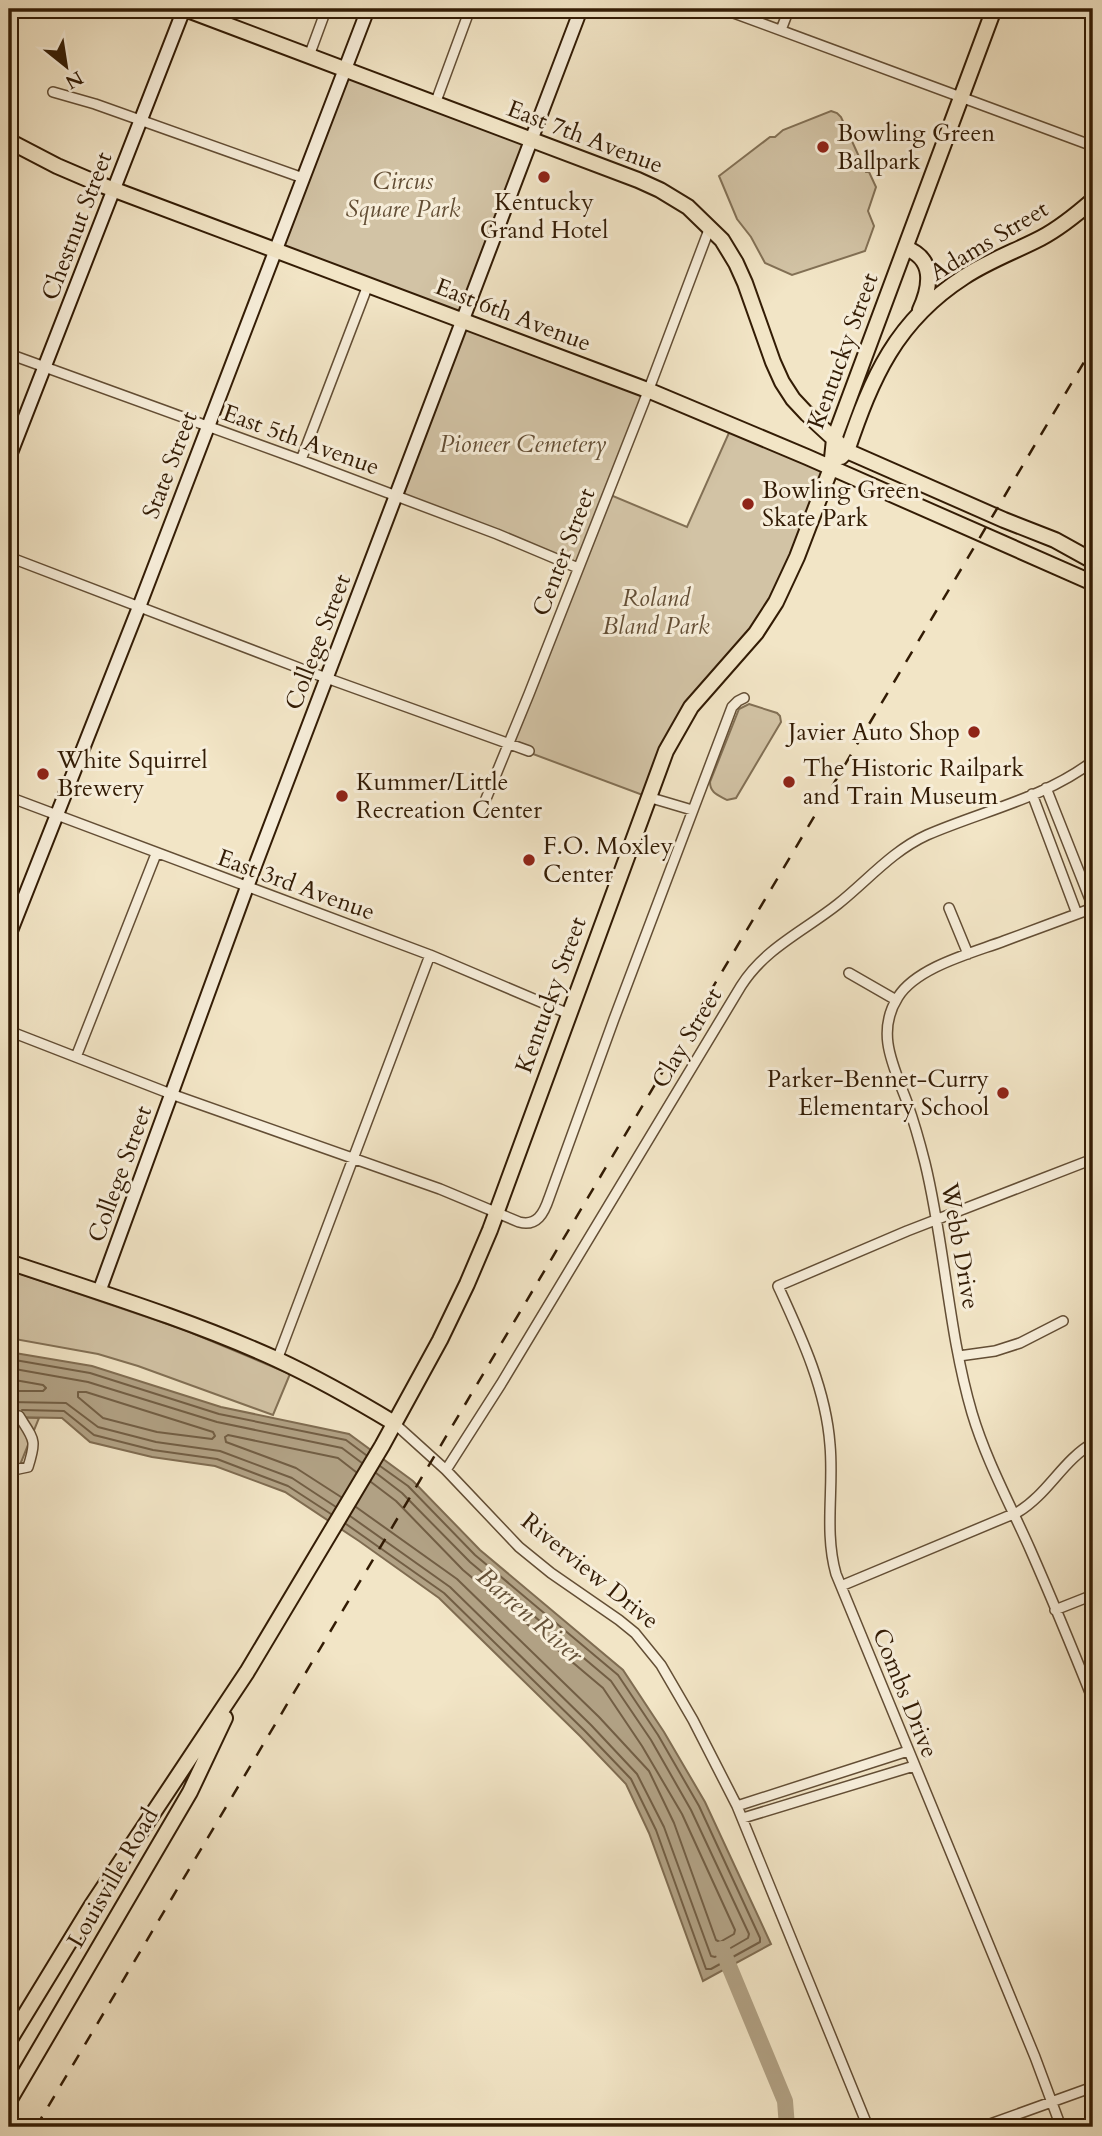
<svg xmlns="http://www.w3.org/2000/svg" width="1102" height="2136" viewBox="0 0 1102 2136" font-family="Cardo,serif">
	<rect width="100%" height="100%" fill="#f2e5c6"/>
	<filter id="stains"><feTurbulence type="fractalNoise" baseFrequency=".00286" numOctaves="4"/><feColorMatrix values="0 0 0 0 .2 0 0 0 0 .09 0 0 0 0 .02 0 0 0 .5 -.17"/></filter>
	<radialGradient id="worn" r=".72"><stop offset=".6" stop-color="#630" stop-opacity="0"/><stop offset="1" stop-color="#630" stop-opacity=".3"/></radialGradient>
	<path fill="#d2c3a5" stroke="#827055" stroke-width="2" d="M 345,70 L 531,140 L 463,320 L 650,391 L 608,494 L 687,527 L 732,426 L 831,468 L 776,602 L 703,693 L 648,797 L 509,745 L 578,568 L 396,496 L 463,320 L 275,250 Z
		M 831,111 L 837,113 L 841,117 L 866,172 L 869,172 L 876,187 L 868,211 L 874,226 L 865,251 L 792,275 L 765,263 L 751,237 L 737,219 L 719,176 L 770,137 L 775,137 L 783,130 Z
		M 749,704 L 777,713 L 780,716 L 781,722 L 736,798 L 727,800 C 718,795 710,793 710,782 L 739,709 Z
		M 9,1270 L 185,1330 L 290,1374 L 273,1415 L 138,1366 L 98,1354 L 9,1338 Z
		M 9,1417 L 39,1418 L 9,1492 Z"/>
	<path fill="#b1a184" stroke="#7f6c51" stroke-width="2" d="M 9,1352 L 92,1366 L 221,1407 L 349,1434 L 413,1481 L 480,1550 L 623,1670 L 664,1732 L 705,1802 L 771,1944 L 703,1981 L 649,1833 L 626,1784 L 580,1736 L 439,1598 L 359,1541 L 285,1492 L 215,1466 L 152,1457 L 90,1442 L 62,1418 L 9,1417 Z"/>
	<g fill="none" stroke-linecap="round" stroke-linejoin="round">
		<path stroke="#725e44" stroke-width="2" d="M 9,1359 L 90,1373 L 219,1414 L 346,1440 L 366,1455
			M 9,1368 L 88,1382 L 217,1422 L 342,1448 L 362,1463
			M 9,1379 L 43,1385 L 46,1388 L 43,1391 L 9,1391
			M 78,1392 L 86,1392 L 213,1432 L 215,1436 L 212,1439 L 157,1432 L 103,1418 L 78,1397 Z
			M 9,1402 L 66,1403 L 98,1427 L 156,1442 L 220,1451 L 292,1478 L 336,1507
			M 22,1410 L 64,1411 L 94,1435 L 153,1450 L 217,1459 L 288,1486 L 331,1514
			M 341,1497 L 296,1468 L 226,1442 L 225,1437 L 228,1435 L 338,1458 L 356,1472
			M 356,1507 L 457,1579 L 599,1717 L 649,1771 L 674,1823 L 716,1940 L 720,1942 L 734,1934 L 735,1930 L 682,1814 L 642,1746 L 603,1688 L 463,1570 L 396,1501 L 371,1482
			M 350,1516 L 450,1587 L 591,1725 L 637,1774 L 664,1827 L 711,1956 L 715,1957 L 748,1938 L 749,1934 L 691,1810 L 651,1740 L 611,1681 L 470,1562 L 402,1493 L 376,1473
			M 346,1524 L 444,1593 L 585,1731 L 631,1779 L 656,1830 L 706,1969 L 711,1969 L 760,1942 L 760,1938 L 699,1806 L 658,1735 L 618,1675 L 475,1555 L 408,1486 L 380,1466"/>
		<path stroke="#b1a184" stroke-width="16" d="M 722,1949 L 785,2101 L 787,2127"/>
		<g stroke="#634e35" stroke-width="12">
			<path id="street" d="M 723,9 L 1093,146
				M 781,30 L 789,9
				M 309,56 L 323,18 L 324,9
				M 53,92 L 95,104 L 303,178
				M 435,104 L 470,9
				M 9,354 L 301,460 L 497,534 L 578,568
				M 301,460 L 368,285
				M 9,557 L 307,671 L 529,751
				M 1046,788 L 1093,907
				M 1032,794 L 1077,914
				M 9,797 L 430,955 L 569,1014
				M 648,797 L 692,810
				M 481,811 L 529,694 L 644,402 L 710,227
				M 949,908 L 968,954
				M 1093,908 C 1063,919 1034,930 1004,941 C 972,953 917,967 898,997 C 875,1033 894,1067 907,1102 C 914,1122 920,1143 925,1163 C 945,1245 948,1331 972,1413 C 986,1460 1010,1504 1030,1549 C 1052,1599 1073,1650 1093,1700
				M 849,973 L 896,1000
				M 9,1031 L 171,1094 L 440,1189 L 519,1222 C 537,1227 544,1213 549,1198 L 614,1019 L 732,707 L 738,701 L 744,698
				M 76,1057 L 156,854
				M 959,1356 L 995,1351 L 1020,1343 L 1063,1321
				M 277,1360 L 430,955
				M 394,1423 L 446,1470 L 519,1547 L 551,1573 L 619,1620 L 635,1633 L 661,1665 L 693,1720 L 737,1806 L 868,2127
				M 446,1470 L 501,1384 L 741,986 C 765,948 804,931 838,904 C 868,880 892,851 927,835 C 982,811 1045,798 1093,761
				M 9,1471 L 28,1467 C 37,1439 34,1440 19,1416
				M 841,1586 L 1018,1512 C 1048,1494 1063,1460 1093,1443
				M 1055,1610 L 1093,1595
				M 737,1806 L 908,1751
				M 743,1818 L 914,1766
				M 982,2127 L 1093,2087
				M 1061,2127 L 1035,2057 L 836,1574 C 824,1532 834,1488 830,1445 C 826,1389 801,1336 778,1286 L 907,1231 L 1093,1159"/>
		</g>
		<g stroke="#331c05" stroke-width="16">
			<path id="secondary" d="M 9,458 L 184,9
				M 9,936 L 139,607 L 368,9
				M 99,1292 L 247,887 L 581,9"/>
		</g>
		<g stroke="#331c05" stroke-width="18">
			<path id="primary" d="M 185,9 L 638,180 L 660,190 L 688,207 L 722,240 L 736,263 L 745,283 L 773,362 L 782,382 L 793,399 L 807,414 L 847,451 L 1004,520 L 1055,540 L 1093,561
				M 9,141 L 57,166 L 99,184 L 650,391 L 807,457 L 1093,583
				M 905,248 C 935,258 931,286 920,310
				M 841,457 L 847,451 C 872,377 896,321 964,277 C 988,261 1016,251 1041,238 C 1060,228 1077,214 1093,200
				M 9,1262 C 98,1292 190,1320 276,1359 C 317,1378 356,1400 394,1423
				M 9,2041 L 92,1905 L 247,1672 L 382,1446 L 440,1340 L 467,1284 L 490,1230 L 666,751 L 691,707 L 756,633 L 776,602 L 797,557 L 831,468 L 834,439 L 994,9
				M 9,2101 L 190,1792 L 225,1718"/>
		</g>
		<use href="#street" stroke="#f7eeda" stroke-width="9"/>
		<use href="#secondary" stroke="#f7eeda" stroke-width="12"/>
		<use href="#primary" stroke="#f2e5c6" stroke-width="14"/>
		<path stroke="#331c05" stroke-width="2.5" stroke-dasharray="12 12" stroke-linecap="butt" d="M 36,2127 L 1093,347"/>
	</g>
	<g fill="#8f2418" stroke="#f7eeda" stroke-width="2.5">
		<circle cx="823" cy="147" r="7"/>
		<circle cx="544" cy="177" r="7"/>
		<circle cx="748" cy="504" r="7"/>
		<circle cx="974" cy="732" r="7"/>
		<circle cx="43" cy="774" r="7"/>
		<circle cx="789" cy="782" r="7"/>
		<circle cx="342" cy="796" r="7"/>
		<circle cx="529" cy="860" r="7"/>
		<circle cx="1003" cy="1093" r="7"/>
	</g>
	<g text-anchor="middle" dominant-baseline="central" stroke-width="6" stroke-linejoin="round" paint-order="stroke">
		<g font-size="24" fill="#331c05" stroke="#f7eeda" text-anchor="start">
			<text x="837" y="133">Bowling Green<tspan x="837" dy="28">Ballpark</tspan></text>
			<text x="544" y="202" text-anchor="middle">Kentucky<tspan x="544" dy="28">Grand Hotel</tspan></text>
			<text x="762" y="490">Bowling Green<tspan x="762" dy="28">Skate Park</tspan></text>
			<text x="960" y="732" text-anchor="end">Javier Auto Shop</text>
			<text x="57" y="760">White Squirrel<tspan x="57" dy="28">Brewery</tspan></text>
			<text x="803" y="768">The Historic Railpark<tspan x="803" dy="28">and Train Museum</tspan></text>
			<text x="356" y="782">Kummer/Little<tspan x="356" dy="28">Recreation Center</tspan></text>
			<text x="543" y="846">F.O. Moxley<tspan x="543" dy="28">Center</tspan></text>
			<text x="989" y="1079" text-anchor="end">Parker-Bennet-Curry<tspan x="989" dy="28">Elementary School</tspan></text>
		</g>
		<g font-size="24" fill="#331c05" stroke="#f7eeda">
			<text transform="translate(585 137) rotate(21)">East 7th Avenue</text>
			<text transform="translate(77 226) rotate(-69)">Chestnut Street</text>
			<text transform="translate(989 241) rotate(-31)">Adams Street</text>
			<text transform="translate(513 315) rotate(21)">East 6th Avenue</text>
			<text transform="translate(843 351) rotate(-70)">Kentucky Street</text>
			<text transform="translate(301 440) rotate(20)">East 5th Avenue</text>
			<text transform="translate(170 465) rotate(-69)">State Street</text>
			<text transform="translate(564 552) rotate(-69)">Center Street</text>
			<text transform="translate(318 642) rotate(-69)">College Street</text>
			<text transform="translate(296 885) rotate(20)">East 3rd Avenue</text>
			<text transform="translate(551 995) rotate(-70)">Kentucky Street</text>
			<text transform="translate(687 1038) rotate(-59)">Clay Street</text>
			<text transform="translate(120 1174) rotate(-70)">College Street</text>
			<text transform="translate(960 1246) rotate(80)">Webb Drive</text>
			<text transform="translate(590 1571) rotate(39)">Riverview Drive</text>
			<text transform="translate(905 1693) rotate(68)">Combs Drive</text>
			<text transform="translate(113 1878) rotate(-60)">Louisville Road</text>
		</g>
		<g font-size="24" font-style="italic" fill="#634e35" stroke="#f7eeda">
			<text x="403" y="181">Circus<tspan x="403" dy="28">Square Park</tspan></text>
			<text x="523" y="444">Pioneer Cemetery</text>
			<text x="656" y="598">Roland<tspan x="656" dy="28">Bland Park</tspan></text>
		</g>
		<g font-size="26" font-style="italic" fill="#655138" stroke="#f7eeda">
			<text transform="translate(530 1615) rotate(41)">Barren River</text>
		</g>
	</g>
	<rect width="1102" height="2136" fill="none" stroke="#f2e5c6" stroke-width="35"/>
	<rect x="10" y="10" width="1081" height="2115" fill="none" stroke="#331c05" stroke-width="3.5"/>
	<rect x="18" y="18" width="1067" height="2101" fill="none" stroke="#331c05" stroke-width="2"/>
	<g transform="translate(66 66) rotate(150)" stroke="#f7eeda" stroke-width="5" paint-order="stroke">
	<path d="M0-5L12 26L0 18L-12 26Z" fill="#331c05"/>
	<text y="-10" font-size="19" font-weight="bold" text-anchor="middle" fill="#331c05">N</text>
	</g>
	<rect width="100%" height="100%" filter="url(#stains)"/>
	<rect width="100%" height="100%" fill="url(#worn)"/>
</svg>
